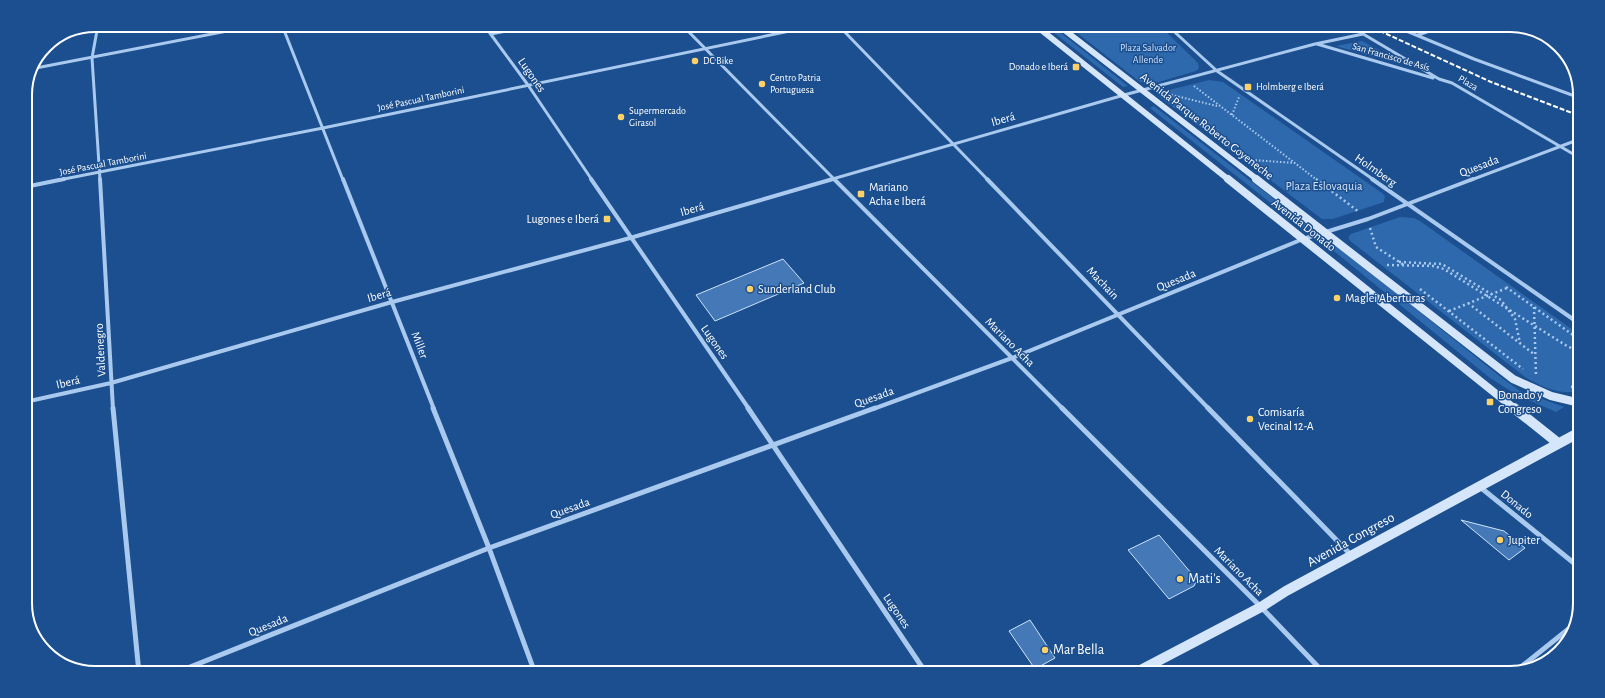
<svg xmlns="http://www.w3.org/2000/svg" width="1605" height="698" viewBox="0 0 1605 698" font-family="'Alegreya Sans',sans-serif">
	<rect width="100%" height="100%" fill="#1b4f8f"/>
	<path fill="#2e69ad" d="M 1044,25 L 1051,25 L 1128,86 L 1123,87 Z
		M 1067,25 L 1159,25 L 1198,63 L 1199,68 L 1196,71 L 1152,84 L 1140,82 Z
		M 1362,41 L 1397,60 L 1396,63 L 1336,46 Z
		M 1209,80 L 1223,82 L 1382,193 L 1385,196 L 1384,202 L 1333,219 L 1322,219 L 1160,97 L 1165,91 Z
		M 1154,106 L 1310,227 L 1305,230 L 1150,108 Z
		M 1400,217 L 1414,218 L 1420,221 L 1580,335 L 1580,390 C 1561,397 1541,386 1525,377 L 1349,240 L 1349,236 L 1351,234 Z
		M 1331,241 L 1502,378 L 1520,391 L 1564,407 L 1556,412 L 1517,395 L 1490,378 L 1324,243 Z"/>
	<path fill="#4478b7" stroke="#cfe3fa" d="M 783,259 L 804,283 L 715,321 L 696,295 Z
		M 1461,520 L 1504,531 L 1525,548 L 1509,560 Z
		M 1159,535 L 1197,580 L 1194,586 L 1169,599 L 1128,550 Z
		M 1030,620 L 1055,658 L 1035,669 L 1009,631 Z"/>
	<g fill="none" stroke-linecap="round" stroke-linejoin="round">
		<path stroke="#a9c9ee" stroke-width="2" stroke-dasharray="1.5 2" stroke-linecap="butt" d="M 1194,86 L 1317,180
			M 1168,94 L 1217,106
			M 1232,115 L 1239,97
			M 1252,160 L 1295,163"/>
		<path stroke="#a9c9ee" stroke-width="2.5" stroke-dasharray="2 3" stroke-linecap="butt" d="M 1316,179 L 1359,212
			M 1370,228 L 1376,247 L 1404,265
			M 1399,262 L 1442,264 L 1501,300 L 1515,319 L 1520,343
			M 1387,265 L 1433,266 L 1444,269 L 1567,346 L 1580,352
			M 1506,287 L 1580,340
			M 1420,289 L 1523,369
			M 1468,303 L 1535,355
			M 1534,307 L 1536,376
			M 1449,311 L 1507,288
			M 1571,387 L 1580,385"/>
		<path stroke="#a9c9ee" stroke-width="3" d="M 98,25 L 92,58 L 100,180
			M 282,25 L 343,180
			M 484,25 L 528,85 L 592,180
			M 682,25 L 835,180
			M 838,25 L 988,180
			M 1167,25 L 1217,71 L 1374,180
			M 1348,25 L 1439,79 L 1452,83 L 1580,158
			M 1392,25 L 1474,59 L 1580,98
			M 491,34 L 537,25
			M 1418,35 L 1447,25
			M 1317,44 L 1433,78
			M 36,68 L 259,25
			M 59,180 L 323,128 L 819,25
			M 829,180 L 1124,95 L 1315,44 L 1363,34
			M 1471,180 L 1580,139"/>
		<path stroke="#a9c9ee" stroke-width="4" d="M 100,179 L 113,409
			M 343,179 L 434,409
			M 591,179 L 749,409
			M 834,179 L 1063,409
			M 987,179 L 1209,409
			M 1372,179 L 1580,324
			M 25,187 L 64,179
			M 25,402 L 111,383 L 392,302 L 630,238 L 833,179
			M 873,409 L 1012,358 L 1303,239 L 1368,219 L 1473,179"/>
		<path stroke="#a9c9ee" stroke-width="5" d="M 113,408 L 139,673
			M 433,408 L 489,548 L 535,673
			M 748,408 L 926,673
			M 1062,408 L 1261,607 L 1324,673
			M 1208,408 L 1351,555
			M 1480,487 L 1580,568
			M 1516,671 L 1576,623
			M 175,673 L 489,548 L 875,408"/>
		<path stroke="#d6e6fa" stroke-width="6" d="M 1035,25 L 1229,180
			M 1058,25 L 1258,180"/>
		<path stroke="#d6e6fa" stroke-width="8" d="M 1228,179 L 1515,409
			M 1256,179 L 1513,379 L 1551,396 L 1580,403"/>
		<path stroke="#d6e6fa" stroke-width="10" d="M 1514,408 L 1558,443
			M 1135,673 L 1261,607 L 1286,591 L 1580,432"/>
		<path stroke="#fff" stroke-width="2" stroke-dasharray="5 2" stroke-linecap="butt" d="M 1367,25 L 1491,82 L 1580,116"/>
	</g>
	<g fill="#ffd166" stroke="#1b4f8f" stroke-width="1.5">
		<circle cx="695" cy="61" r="4"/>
		<rect x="1072" y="63" width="8" height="8" rx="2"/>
		<circle cx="762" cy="84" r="4"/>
		<rect x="1244" y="83" width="8" height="8" rx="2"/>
		<circle cx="621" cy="117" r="4"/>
		<rect x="857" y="190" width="8" height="8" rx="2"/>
		<rect x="603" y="215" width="8" height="8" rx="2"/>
		<circle cx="750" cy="289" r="4"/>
		<circle cx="1337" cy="298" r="4"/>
		<rect x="1486" y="398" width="8" height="8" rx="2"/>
		<circle cx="1250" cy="419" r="4"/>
		<circle cx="1500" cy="540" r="4"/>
		<circle cx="1180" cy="579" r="4"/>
		<circle cx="1045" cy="650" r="4"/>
	</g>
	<g text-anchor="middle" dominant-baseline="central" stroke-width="3" stroke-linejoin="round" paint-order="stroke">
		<g font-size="10" fill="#cfe3fa" stroke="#1b4f8f">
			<text x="1148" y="48">Plaza Salvador<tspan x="1148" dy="12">Allende</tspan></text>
		</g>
		<g font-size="10" fill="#fff" stroke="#1b4f8f">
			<text transform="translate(1391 57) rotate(16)">San Francisco de Asís</text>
			<text transform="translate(1468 83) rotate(30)">Plaza</text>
			<text transform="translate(421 99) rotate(-12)">José Pascual Tamborini</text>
			<text transform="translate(103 164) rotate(-11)">José Pascual Tamborini</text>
		</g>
		<g font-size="10" fill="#fff" stroke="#1b4f8f" text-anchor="start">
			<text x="703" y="61">DC Bike</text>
			<text x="1068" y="67" text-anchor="end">Donado e Iberá</text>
			<text x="770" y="78">Centro Patria<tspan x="770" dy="12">Portuguesa</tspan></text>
			<text x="1256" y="87">Holmberg e Iberá</text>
			<text x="629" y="111">Supermercado<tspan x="629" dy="12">Girasol</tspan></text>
		</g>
		<g font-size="12" fill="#fff" stroke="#1b4f8f">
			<text transform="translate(532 75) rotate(55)">Lugones</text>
			<text transform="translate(1003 119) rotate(-16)">Iberá</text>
			<text transform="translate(1207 126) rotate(38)">Avenida Parque Roberto Goyeneche</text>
			<text transform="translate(1479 166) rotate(-21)">Quesada</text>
			<text transform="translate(1376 170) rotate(35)">Holmberg</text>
			<text transform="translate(692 209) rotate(-16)">Iberá</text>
			<text transform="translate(1304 225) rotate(38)">Avenida Donado</text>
			<text transform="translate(1176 280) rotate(-22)">Quesada</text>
			<text transform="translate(1103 283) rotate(46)">Machain</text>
			<text transform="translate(379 295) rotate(-16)">Iberá</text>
			<text transform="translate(715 342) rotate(55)">Lugones</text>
			<text transform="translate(1010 342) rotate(45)">Mariano Acha</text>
			<text transform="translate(420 345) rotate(69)">Miller</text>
			<text transform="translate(100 350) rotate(-93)">Valdenegro</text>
			<text transform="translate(68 382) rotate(-13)">Iberá</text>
			<text transform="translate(874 397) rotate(-20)">Quesada</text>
			<text transform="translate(1517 504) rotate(39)">Donado</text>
			<text transform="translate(570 508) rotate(-20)">Quesada</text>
			<text transform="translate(1239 571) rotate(45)">Mariano Acha</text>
			<text transform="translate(897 611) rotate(56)">Lugones</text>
			<text transform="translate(268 625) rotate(-22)">Quesada</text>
		</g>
		<g font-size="12" fill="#cfe3fa" stroke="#1b4f8f">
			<text x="1324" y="186">Plaza Eslovaquia</text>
		</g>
		<g font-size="12" fill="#fff" stroke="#1b4f8f" text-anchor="start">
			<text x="869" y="187">Mariano<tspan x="869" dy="14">Acha e Iberá</tspan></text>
			<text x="599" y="219" text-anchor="end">Lugones e Iberá</text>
			<text x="758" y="289">Sunderland Club</text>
			<text x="1345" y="298">Maglei Aberturas</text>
			<text x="1498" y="395">Donado y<tspan x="1498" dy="14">Congreso</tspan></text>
			<text x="1258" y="412">Comisaría<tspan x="1258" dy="14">Vecinal 12-A</tspan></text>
			<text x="1508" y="540">Jupiter</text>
		</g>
		<g font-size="14" fill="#fff" stroke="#1b4f8f">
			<text transform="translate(1351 540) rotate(-29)">Avenida Congreso</text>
		</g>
		<g font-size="14" fill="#fff" stroke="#1b4f8f" text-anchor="start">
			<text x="1188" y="579">Mati's</text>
			<text x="1053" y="650">Mar Bella</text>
		</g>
	</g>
	<path d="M0 0H1605V698H0ZM95 32H1510A63 63 0 0 1 1573 95V603A63 63 0 0 1 1510 666H95A63 63 0 0 1 32 603V95A63 63 0 0 1 95 32Z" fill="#1b4f8f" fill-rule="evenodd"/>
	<path fill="none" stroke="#fff" stroke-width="2" d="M95 32H1510A63 63 0 0 1 1573 95V603A63 63 0 0 1 1510 666H95A63 63 0 0 1 32 603V95A63 63 0 0 1 95 32Z"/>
</svg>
